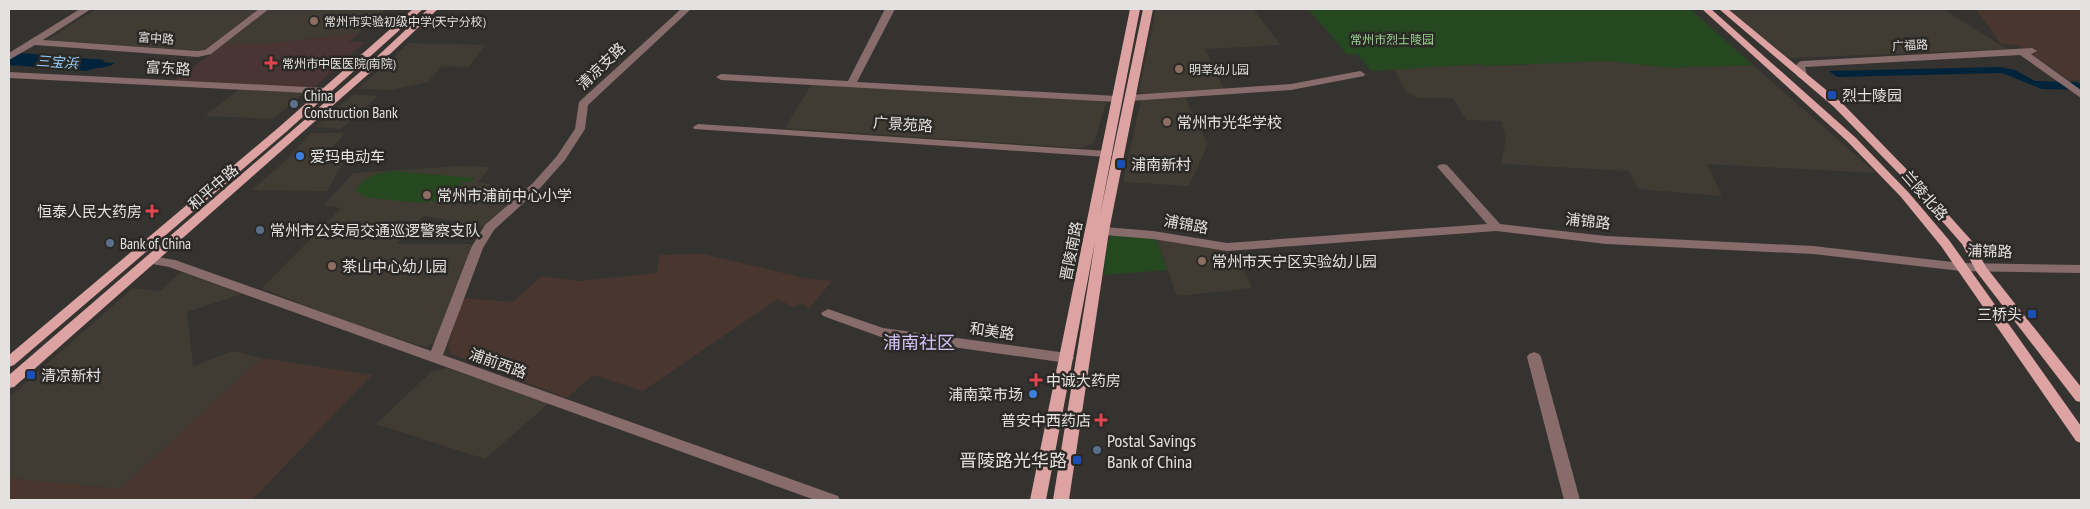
<svg xmlns="http://www.w3.org/2000/svg" width="2090" height="509" viewBox="0 0 2090 509" font-family="'PT Sans Narrow','Noto Sans SC',sans-serif">
	<rect width="100%" height="100%" fill="#353330"/>
	<path fill="#403b33" d="M 96,9 L 259,9 L 202,51 L 47,40 Z
		M 270,9 L 386,9 L 359,33 L 265,44 L 226,43 Z
		M 1156,9 L 1253,9 L 1281,45 L 1205,49 L 1224,89 L 1145,94 L 1139,92 Z
		M 1729,9 L 1943,9 L 2007,49 L 1791,58 L 1781,55 Z
		M 409,43 L 485,45 L 469,67 L 442,66 L 428,82 L 392,90 L 358,89 Z
		M 1607,61 L 1672,68 L 1753,65 L 1876,173 L 1707,164 L 1722,196 L 1638,189 L 1629,171 L 1501,164 L 1506,139 L 1501,121 L 1466,120 L 1453,98 L 1419,98 L 1406,92 L 1394,69 L 1482,64 L 1485,66 Z
		M 812,84 L 1100,100 L 1106,103 L 1094,143 L 1081,148 L 785,128 Z
		M 240,89 L 305,92 L 273,119 L 205,116 Z
		M 354,94 L 378,96 L 341,129 L 315,127 Z
		M 1185,98 L 1208,144 L 1189,186 L 1123,182 L 1141,100 Z
		M 311,133 L 345,133 L 327,153 L 349,153 L 327,191 L 252,190 L 283,163 Z
		M 460,166 L 490,167 L 478,182 L 525,191 L 485,227 L 424,216 L 414,224 L 397,244 L 472,244 L 435,342 L 425,347 L 341,320 L 262,288 L 341,208 L 324,205 L 353,173 Z
		M 1156,238 L 1235,252 L 1252,288 L 1177,296 Z
		M 181,272 L 242,294 L 187,312 L 193,366 L 233,351 L 262,358 L 120,489 L 9,478 L 9,397 L 133,288 L 160,291 Z
		M 447,368 L 549,403 L 485,459 L 376,424 L 431,372 Z"/>
	<path fill="#49362f" d="M 1976,9 L 2081,9 L 2081,80 L 2070,80 L 2020,46 L 2000,43 Z
		M 703,254 L 805,278 L 832,281 L 809,309 L 802,303 L 793,307 L 778,299 L 643,391 L 593,375 L 567,398 L 451,354 L 448,347 L 462,298 L 513,302 L 542,276 L 579,281 L 657,273 L 660,255 Z
		M 262,358 L 372,375 L 252,500 L 9,500 L 9,478 L 120,489 Z"/>
	<path fill="#4a3535" d="M 359,33 L 349,42 L 365,42 L 312,89 L 174,81 L 226,43 L 265,44 Z"/>
	<path fill="#264821" d="M 1308,9 L 1690,9 L 1753,65 L 1672,68 L 1607,61 L 1485,66 L 1482,64 L 1372,71 L 1357,54 L 1348,55 Z
		M 394,171 L 475,178 L 471,182 L 460,181 L 462,185 C 453,213 388,199 366,197 L 356,191 C 363,176 380,172 394,171 Z
		M 1122,235 L 1156,238 L 1167,270 L 1104,275 L 1106,242 L 1112,236 Z"/>
	<path fill="#00233c" d="M 9,52 L 105,60 L 102,62 L 115,63 C 105,70 96,66 87,71 L 9,65 Z
		M 2000,67 L 2015,70 L 2035,81 L 2077,82 L 2081,85 L 2081,90 L 2042,89 L 2002,73 L 1837,77 L 1829,71 Z"/>
	<g fill="none" stroke-linecap="round" stroke-linejoin="round">
		<path fill="#886c6b" fill-rule="evenodd" d="M 80,9 L 91,9 L 43,40 L 198,51 L 205,50 L 259,9 L 269,9 L 211,54 L 198,57 L 35,45 L 9,60 L 9,53 Z
			M 681,9 L 691,9 L 588,105 L 585,129 L 565,160 L 541,187 L 494,230 L 483,248 L 443,355 L 838,496 L 840,500 L 815,500 L 169,267 L 147,263 L 145,260 L 151,256 L 175,260 L 431,351 L 471,248 L 485,225 L 533,183 L 557,156 L 575,129 L 579,102 Z
			M 885,9 L 895,9 L 857,82 L 1117,96 L 1122,99 L 1117,102 L 721,80 L 716,77 L 721,74 L 848,81 Z
			M 2032,48 L 2037,51 L 2031,54 L 2081,90 L 2081,98 L 2020,55 L 1805,67 L 1807,75 L 1802,78 L 1798,77 L 1794,68 L 1799,62 L 1802,61 Z
			M 1360,71 L 1365,74 L 1364,76 L 1291,90 L 1130,101 L 1125,98 L 1130,95 L 1291,84 Z
			M 9,72 L 326,88 L 331,91 L 326,94 L 9,78 Z
			M 698,124 L 1107,151 L 1113,154 L 1107,157 L 694,129 L 693,127 Z
			M 1443,164 L 1447,165 L 1500,224 L 1606,236 L 1813,246 L 1961,263 L 2081,265 L 2081,273 L 1961,271 L 1813,254 L 1606,244 L 1496,231 L 1227,251 L 1153,239 L 1092,234 L 1086,230 L 1092,226 L 1153,231 L 1227,243 L 1487,224 L 1439,169 L 1437,167 L 1439,165 Z
			M 828,309 L 883,328 L 1067,353 L 1072,355 L 1074,358 L 1072,361 L 1067,363 L 881,337 L 823,316 L 821,313 Z
			M 1534,352 L 1539,354 L 1541,357 L 1580,500 L 1564,500 L 1527,357 L 1529,354 Z"/>
		<path fill="#dca3a2" fill-rule="evenodd" d="M 413,9 L 423,9 L 286,132 L 14,365 L 9,367 L 9,355 L 278,128 Z
			M 428,9 L 438,9 L 373,70 L 14,387 L 9,388 L 9,375 L 367,66 Z
			M 1130,9 L 1140,9 L 1100,215 L 1143,9 L 1153,9 L 1109,231 L 1069,500 L 1053,500 L 1095,242 L 1046,500 L 1030,500 Z
			M 1702,9 L 1711,9 L 1856,138 L 1909,193 L 1949,240 L 2081,426 L 2081,443 L 2076,441 L 1941,246 L 1901,197 L 1848,142 Z
			M 1719,9 L 1728,9 L 1842,103 L 1920,183 L 1971,240 L 1986,267 L 2081,387 L 2081,402 L 2076,401 L 1976,271 L 1962,244 L 1912,187 L 1834,107 Z"/>
	</g>
	<g fill="#8d6e63" stroke="#2b2926" stroke-width="2">
		<circle cx="314" cy="21" r="5"/>
		<circle cx="1179" cy="69" r="5"/>
		<circle cx="1167" cy="122" r="5"/>
		<circle cx="427" cy="195" r="5"/>
		<circle cx="1202" cy="261" r="5"/>
		<circle cx="332" cy="266" r="5"/>
	</g>
	<g fill="#e0444e" stroke="#2b2926" stroke-width="2">
		<path d="M268.5 55.5h5v5h5v5h-5v5h-5v-5h-5v-5h5z"/>
		<path d="M149.5 203.5h5v5h5v5h-5v5h-5v-5h-5v-5h5z"/>
		<path d="M1033.5 372.5h5v5h5v5h-5v5h-5v-5h-5v-5h5z"/>
		<path d="M1098.5 412.5h5v5h5v5h-5v5h-5v-5h-5v-5h5z"/>
	</g>
	<g fill="#1a4fb4" stroke="#2b2926" stroke-width="2">
		<rect x="1827" y="90" width="10" height="10" rx="2.5"/>
		<rect x="1116" y="159" width="10" height="10" rx="2.5"/>
		<rect x="2027" y="309" width="10" height="10" rx="2.5"/>
		<rect x="26" y="370" width="10" height="10" rx="2.5"/>
		<rect x="1072" y="455" width="10" height="10" rx="2.5"/>
	</g>
	<g fill="#5c6f8a" stroke="#2b2926" stroke-width="2">
		<circle cx="294" cy="104" r="5"/>
		<circle cx="260" cy="230" r="5"/>
		<circle cx="110" cy="243" r="5"/>
		<circle cx="1097" cy="450" r="5"/>
	</g>
	<g fill="#3f7fe0" stroke="#2b2926" stroke-width="2">
		<circle cx="300" cy="156" r="5"/>
		<circle cx="1033" cy="394" r="5"/>
	</g>
	<g text-anchor="middle" dominant-baseline="central" stroke-width="5" stroke-linejoin="round" paint-order="stroke">
		<g font-size="12" fill="#e3e2e0" stroke="#2b2926" text-anchor="start">
			<text x="324" y="21">常州市实验初级中学(天宁分校)</text>
			<text x="282" y="63">常州市中医医院(南院)</text>
			<text x="1189" y="69">明莘幼儿园</text>
		</g>
		<g font-size="12" fill="#e3e2e0" stroke="#2b2926">
			<text transform="translate(156 38) rotate(4)">富中路</text>
			<text transform="translate(1910 45) rotate(-3)">广福路</text>
		</g>
		<g font-size="12" fill="#98d28f" stroke="#2b2926">
			<text x="1392" y="39">常州市烈士陵园</text>
		</g>
		<g font-size="14" font-style="italic" fill="#95cefc" stroke="#2b2926">
			<text transform="translate(57 62) rotate(4)">三宝浜</text>
		</g>
		<g font-size="15" fill="#e3e2e0" stroke="#2b2926">
			<text transform="translate(601 66) rotate(-44)">清凉支路</text>
			<text transform="translate(168 68) rotate(3)">富东路</text>
			<text transform="translate(903 124) rotate(4)">广景苑路</text>
			<text transform="translate(213 187) rotate(-41)">和平中路</text>
			<text transform="translate(1925 195) rotate(49)">兰陵北路</text>
			<text transform="translate(1588 221) rotate(6)">浦锦路</text>
			<text transform="translate(1186 224) rotate(10)">浦锦路</text>
			<text transform="translate(1071 251) rotate(-79)">晋陵南路</text>
			<text transform="translate(1990 251) rotate(2)">浦锦路</text>
			<text transform="translate(992 331) rotate(8)">和美路</text>
			<text transform="translate(498 363) rotate(20)">浦前西路</text>
		</g>
		<g font-size="15" fill="#e3e2e0" stroke="#2b2926" text-anchor="start">
			<text x="304" y="95">China<tspan x="304" dy="17">Construction Bank</tspan></text>
			<text x="1842" y="95">烈士陵园</text>
			<text x="1177" y="122">常州市光华学校</text>
			<text x="310" y="156">爱玛电动车</text>
			<text x="1131" y="164">浦南新村</text>
			<text x="437" y="195">常州市浦前中心小学</text>
			<text x="142" y="211" text-anchor="end">恒泰人民大药房</text>
			<text x="270" y="230">常州市公安局交通巡逻警察支队</text>
			<text x="120" y="243">Bank of China</text>
			<text x="1212" y="261">常州市天宁区实验幼儿园</text>
			<text x="342" y="266">茶山中心幼儿园</text>
			<text x="2022" y="314" text-anchor="end">三桥头</text>
			<text x="41" y="375">清凉新村</text>
			<text x="1046" y="380">中诚大药房</text>
			<text x="1023" y="394" text-anchor="end">浦南菜市场</text>
			<text x="1091" y="420" text-anchor="end">普安中西药店</text>
		</g>
		<g font-size="18" fill="#d5c1fa" stroke="#2b2926">
			<text x="919" y="342">浦南社区</text>
		</g>
		<g font-size="18" fill="#e3e2e0" stroke="#2b2926" text-anchor="start">
			<text x="1107" y="440">Postal Savings<tspan x="1107" dy="21">Bank of China</tspan></text>
			<text x="1067" y="460" text-anchor="end">晋陵路光华路</text>
		</g>
	</g>
	<rect width="2090" height="509" fill="none" stroke="#e3e2e0" stroke-width="20"/>
</svg>
